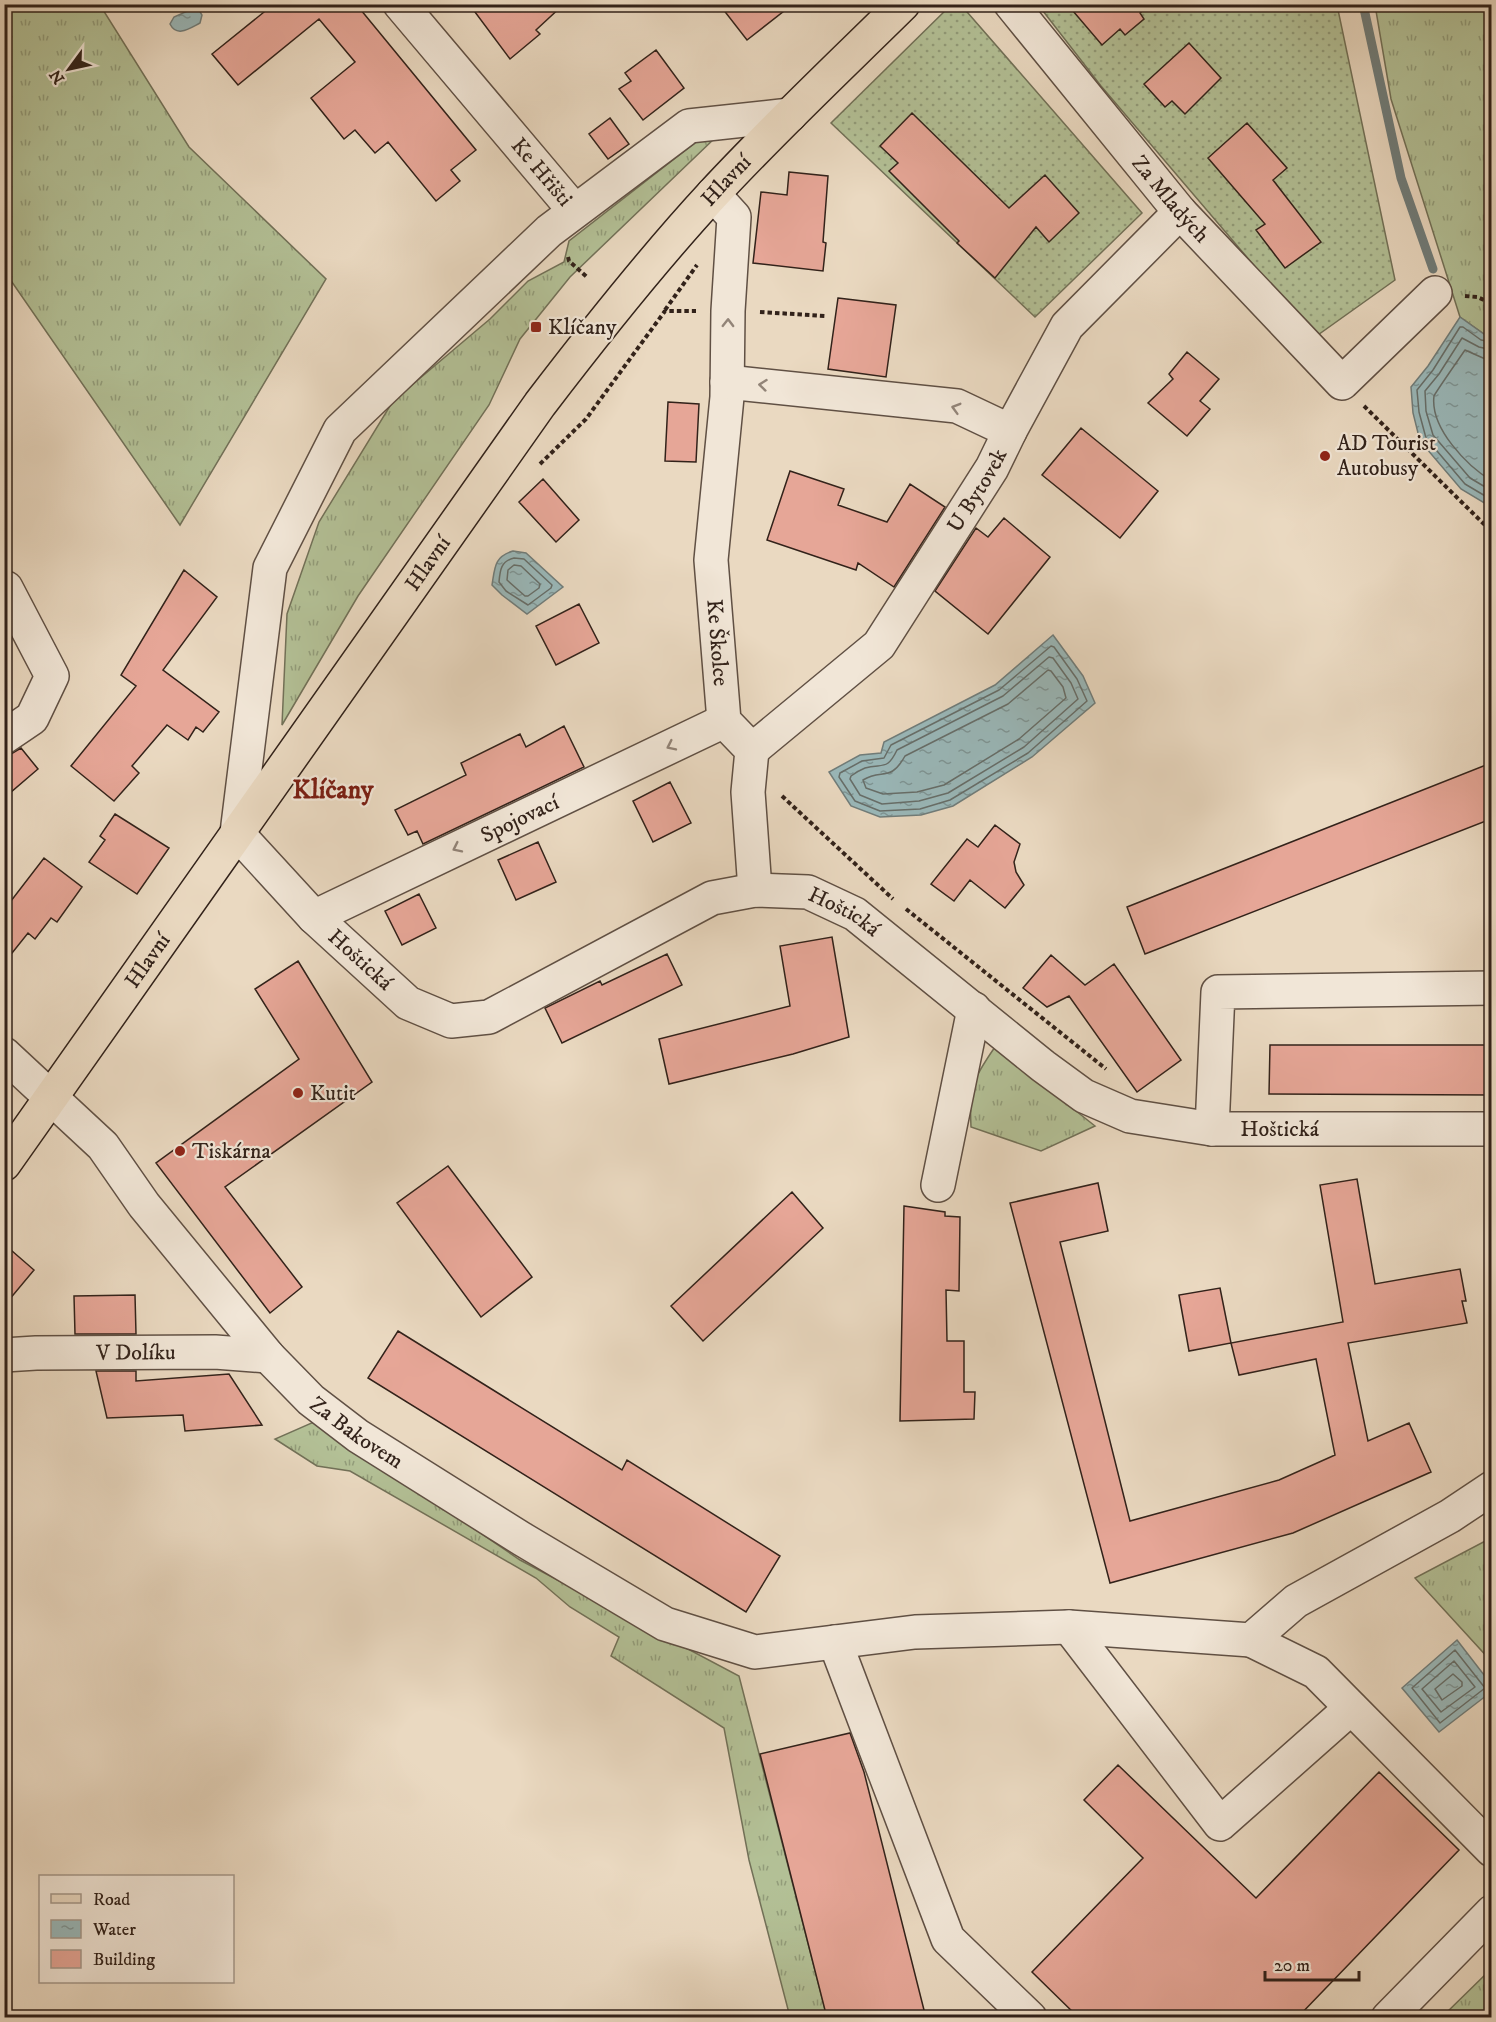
<svg xmlns="http://www.w3.org/2000/svg" width="1496" height="2022" viewBox="0 0 1496 2022" font-family="'IM FELL DW Pica',serif">
	<defs>
		<pattern id="grass-tufts" width="24" height="20" patternUnits="userSpaceOnUse" patternTransform="scale(1.5)"><rect width="24" height="20" fill="#b3c096"/><path d="M3 7l-1-3M5 7V3M7 7l1-3M15 17l-1-3M17 17v-4M19 17l1-3" fill="none" stroke="#929c7a"/></pattern>
		<pattern id="garden-dots" width="8" height="8" patternUnits="userSpaceOnUse" patternTransform="scale(1.5)"><rect width="8" height="8" fill="#b3c096"/><path d="M2 2h.1M6 6h.1" fill="none" stroke="#929c7a" stroke-width="1.8" stroke-linecap="round"/></pattern>
		<pattern id="water-ripples" width="26" height="14" patternUnits="userSpaceOnUse" patternTransform="scale(1.5)"><rect width="26" height="14" fill="#9ab9bb"/><path d="M2 4q2-2 4 0t4 0M15 11q2-2 4 0t4 0" fill="none" stroke="#7e9697"/></pattern>
	</defs>
	<rect width="100%" height="100%" fill="#ead9c1"/>
	<filter id="stains"><feTurbulence type="fractalNoise" baseFrequency=".00333" numOctaves="4"/><feColorMatrix values="0 0 0 0 .2 0 0 0 0 .09 0 0 0 0 .02 0 0 0 .5 -.17"/></filter>
	<radialGradient id="worn" r=".72"><stop offset=".6" stop-color="#630" stop-opacity="0"/><stop offset="1" stop-color="#630" stop-opacity=".3"/></radialGradient>
	<path fill="url(#grass-tufts)" stroke="#727158" stroke-width="1.5" d="M 4,5 L 100,5 L 189,147 L 326,279 L 180,525 L 5,272 Z
		M 1375,5 L 1491,5 L 1491,337 L 1484,334 L 1460,317 L 1391,99 Z
		M 705,135 L 716,137 L 570,277 L 520,339 L 489,405 L 358,596 L 282,725 L 287,614 L 319,522 L 393,401 L 490,319 L 528,281 L 564,262 L 569,241 Z
		M 995,1047 L 1095,1126 L 1041,1151 L 971,1127 C 969,1087 972,1080 995,1047 Z
		M 316,1421 L 520,1560 L 739,1676 L 827,2017 L 790,2017 L 749,1860 L 724,1728 L 611,1656 L 619,1637 L 570,1607 L 536,1578 L 350,1471 L 317,1466 L 275,1439 Z
		M 1491,1538 L 1491,1661 L 1415,1578 Z
		M 1491,1969 L 1491,2017 L 1442,2017 Z"/>
	<path fill="url(#garden-dots)" stroke="#727158" stroke-width="1.5" d="M 1051,4 L 1337,5 L 1395,280 L 1315,337 L 1101,86 L 1043,11 Z
		M 951,5 L 961,5 L 1142,213 L 1035,317 L 831,123 Z"/>
	<path fill="url(#water-ripples)" stroke="#707d7b" stroke-width="1.5" d="M 194,8 L 199,10 L 202,15 L 200,23 C 190,28 177,38 170,24 L 174,17 Z
		M 1460,317 L 1484,334 L 1491,337 L 1491,507 L 1461,489 L 1420,441 L 1413,413 L 1411,387 L 1428,366 Z
		M 513,551 L 526,553 L 563,587 L 527,614 L 502,595 L 492,585 C 495,567 494,557 513,551 Z
		M 1053,635 L 1083,676 L 1095,703 L 1032,757 L 953,806 L 921,815 L 880,817 L 851,806 L 829,772 L 860,755 L 881,753 L 884,742 L 995,685 Z
		M 1457,1640 L 1491,1684 L 1491,1692 L 1439,1732 L 1402,1688 Z"/>
	<g fill="none" stroke-linecap="round" stroke-linejoin="round">
		<path stroke="#666e6a" stroke-width="1.5" d="M 1492,342 L 1481,340 L 1463,327 L 1460,327 L 1433,370 L 1417,390 L 1419,412 L 1426,438 L 1465,484 L 1492,500
			M 1492,350 L 1479,347 L 1462,338 L 1439,374 L 1425,391 L 1426,411 L 1433,435 L 1470,478 L 1492,491
			M 1492,359 L 1483,358 L 1465,350 C 1461,356 1435,393 1434,396 C 1430,428 1467,466 1492,481
			M 514,558 L 524,559 L 552,585 L 551,588 L 528,605 L 506,591 L 499,582 C 500,570 501,561 514,558 Z
			M 514,565 L 521,566 L 540,584 L 539,588 L 528,596 L 525,596 L 507,580 L 508,570 Z
			M 1051,646 L 1054,647 L 1077,679 L 1087,701 L 1028,753 L 950,800 L 920,809 L 880,811 L 855,801 L 839,777 L 840,773 L 862,761 L 884,758 L 891,745 L 999,690 Z
			M 1049,657 L 1053,658 L 1071,683 L 1078,699 L 1024,747 L 948,793 L 919,801 L 882,804 L 860,795 L 850,779 L 851,776 C 855,773 860,770 865,768 C 883,763 887,771 897,750 L 1003,696 Z
			M 1048,670 L 1051,671 L 1063,687 L 1066,698 L 1019,739 L 944,785 L 917,792 L 883,794 L 866,788 L 863,780 C 882,768 890,783 905,756 L 1008,704 Z
			M 1455,1650 L 1485,1688 L 1440,1723 L 1412,1688 Z
			M 1454,1661 L 1475,1687 L 1441,1712 L 1422,1689 Z
			M 1453,1674 L 1462,1682 L 1462,1686 L 1442,1700 L 1435,1689 Z"/>
		<path stroke="#707d7b" stroke-width="9" d="M 1363,4 L 1401,178 L 1433,269"/>
	</g>
	<path fill="#e6a697" stroke="#32221a" stroke-width="1.5" d="M 274,4 L 356,4 L 476,150 L 451,170 L 460,181 L 436,201 L 388,142 L 375,153 L 355,130 L 344,139 L 311,98 L 355,62 L 319,19 L 238,85 L 212,54 Z
		M 469,4 L 564,4 L 536,30 L 540,34 L 510,59 Z
		M 719,4 L 793,4 L 747,40 Z
		M 1067,4 L 1151,4 L 1140,13 L 1144,19 L 1125,35 L 1120,29 L 1102,45 Z
		M 1189,43 L 1221,78 L 1185,114 L 1172,101 L 1165,107 L 1144,84 Z
		M 656,50 L 684,88 L 643,120 L 619,89 L 631,81 L 625,73 Z
		M 912,113 L 1009,208 L 1045,175 L 1079,213 L 1049,242 L 1036,227 L 995,278 L 957,243 L 959,241 L 889,171 L 898,163 L 880,146 Z
		M 610,118 L 629,144 L 608,159 L 589,134 Z
		M 1247,123 L 1287,168 L 1273,180 L 1321,242 L 1285,268 L 1256,230 L 1265,224 L 1208,158 Z
		M 789,172 L 828,176 L 823,242 L 826,243 L 823,271 L 753,263 L 761,192 L 787,195 Z
		M 838,298 L 896,305 L 886,377 L 828,369 Z
		M 1187,352 L 1219,379 L 1200,401 L 1210,409 L 1187,436 L 1148,403 L 1173,379 L 1169,374 Z
		M 668,402 L 699,404 L 696,462 L 665,461 Z
		M 1081,428 L 1158,491 L 1120,538 L 1042,475 Z
		M 790,471 L 844,489 L 838,505 L 887,522 L 910,484 L 945,507 L 894,587 L 858,563 L 856,570 L 767,540 Z
		M 543,479 L 579,520 L 556,542 L 519,502 Z
		M 1004,518 L 1050,557 L 988,634 L 935,591 L 976,528 L 988,537 Z
		M 184,570 L 217,597 L 163,670 L 219,712 L 203,732 L 196,727 L 188,740 L 167,725 L 132,766 L 139,773 L 114,801 L 71,766 L 136,686 L 121,675 Z
		M 579,604 L 599,643 L 556,665 L 536,626 Z
		M 564,726 L 584,767 L 423,844 L 417,831 L 408,835 L 395,810 L 466,775 L 461,763 L 520,734 L 526,747 Z
		M 21,748 L 38,769 L 4,798 L 4,758 Z
		M 1491,763 L 1491,819 L 1145,954 L 1127,907 Z
		M 670,782 L 691,823 L 653,842 L 633,801 Z
		M 115,814 L 169,848 L 137,894 L 89,862 L 105,840 L 100,836 Z
		M 995,825 L 1020,844 L 1014,862 L 1016,872 L 1024,885 L 1005,908 L 970,880 L 954,901 L 931,884 L 967,839 L 978,847 Z
		M 538,842 L 556,882 L 516,900 L 498,860 Z
		M 44,858 L 82,887 L 57,922 L 51,918 L 35,939 L 28,933 L 4,963 L 4,910 Z
		M 419,894 L 436,928 L 402,945 L 385,911 Z
		M 832,937 L 849,1037 L 793,1054 L 669,1084 L 659,1039 L 790,1006 L 780,946 Z
		M 667,954 L 682,985 L 562,1043 L 545,1008 L 600,981 L 602,985 Z
		M 1051,955 L 1085,985 L 1114,964 L 1181,1060 L 1137,1092 L 1069,996 L 1047,1007 L 1023,988 Z
		M 298,961 L 372,1082 L 225,1187 L 302,1287 L 270,1313 L 156,1163 L 299,1059 L 255,989 Z
		M 1270,1045 L 1491,1045 L 1491,1095 L 1269,1094 Z
		M 448,1166 L 532,1277 L 481,1317 L 397,1203 Z
		M 1357,1179 L 1375,1284 L 1460,1269 L 1466,1301 L 1462,1301 L 1467,1323 L 1348,1343 L 1368,1441 L 1409,1423 L 1431,1472 L 1293,1533 L 1110,1583 L 1010,1203 L 1098,1183 L 1108,1231 L 1060,1242 L 1130,1521 L 1279,1480 L 1335,1455 L 1316,1359 L 1239,1375 L 1231,1343 L 1343,1322 L 1320,1185 Z
		M 792,1192 L 823,1228 L 703,1341 L 671,1306 Z
		M 904,1206 L 945,1212 L 945,1216 L 960,1217 L 959,1291 L 946,1290 L 947,1341 L 964,1341 L 964,1392 L 975,1392 L 974,1419 L 900,1421 Z
		M 4,1244 L 34,1270 L 4,1306 Z
		M 1220,1288 L 1231,1343 L 1189,1351 L 1179,1295 Z
		M 135,1295 L 136,1334 L 75,1334 L 74,1296 Z
		M 398,1331 L 622,1470 L 627,1460 L 780,1556 L 746,1612 L 368,1378 Z
		M 96,1371 L 136,1371 L 136,1381 L 229,1374 L 262,1425 L 185,1431 L 183,1415 L 107,1418 Z
		M 850,1733 L 864,1772 L 925,2014 L 905,2018 L 827,2018 L 760,1754 Z
		M 1118,1765 L 1256,1898 L 1379,1772 L 1459,1850 L 1297,2018 L 1079,2018 L 1032,1972 L 1143,1858 L 1084,1800 Z"/>
	<g fill="none" stroke-linecap="round" stroke-linejoin="round">
		<g stroke="#605044" stroke-width="36">
			<g id="minor">
				<path id="s1" d="M 400,4 L 574,210"/>
				<path id="s2" d="M 1011,4 L 1180,212 L 1342,383 L 1435,293"/>
				<path id="s3" d="M 790,115 L 689,126 L 549,231 L 340,430 L 270,568 L 237,833 L 314,917 L 408,1003 L 451,1021 L 489,1017 L 712,898 L 755,890 L 808,892 L 855,914 L 1043,1066 L 1084,1096 L 1130,1116 L 1212,1129 L 1492,1129"/>
				<path id="s4" d="M 713,194 L 734,217 L 728,311 L 727,397 L 711,560 L 724,721 L 752,750 L 748,792 L 755,890"/>
				<path d="M 727,382 L 957,406 L 1010,431"/>
				<path d="M 4,737 L 32,718 L 52,676 L 6,588"/>
				<path id="s5" d="M 752,750 L 879,645 L 992,468 L 1010,431 L 1067,326 L 1180,212"/>
				<path id="s6" d="M 314,917 L 724,721"/>
				<path id="s7" d="M 4,1054 L 103,1146 L 144,1205 L 268,1356 L 311,1400 L 358,1436 L 522,1539 L 665,1624 L 755,1652 L 915,1632 L 1069,1627 L 1251,1640 L 1296,1601 L 1450,1516 L 1492,1488"/>
				<path d="M 1212,1129 L 1218,992 L 1492,988"/>
				<path d="M 938,1185 L 974,1009"/>
				<path id="s8" d="M 4,1355 L 36,1353 L 215,1352 L 268,1356"/>
				<path d="M 1069,1627 L 1220,1824 L 1351,1708"/>
				<path d="M 1251,1640 L 1316,1672 L 1492,1850"/>
				<path d="M 835,1642 L 948,1939 L 1030,2018"/>
				<path d="M 1388,2018 L 1492,1912"/>
			</g>
		</g>
		<g stroke="#32221a" stroke-width="36">
			<g id="major">
				<path id="s9" d="M 4,1164 L 540,404 C 595,332 651,261 713,194 C 774,128 839,67 903,4"/>
			</g>
		</g>
		<path stroke="#32221a" stroke-width="4" stroke-dasharray="4.5 3" stroke-linecap="butt" d="M 568,257 L 569,261 L 587,277
			M 1465,296 L 1477,297 L 1492,303
			M 665,310 L 697,265
			M 760,312 L 826,316
			M 1364,406 L 1492,532
			M 540,464 L 586,419 L 665,311 L 696,311
			M 782,796 L 893,899
			M 906,909 L 1106,1069"/>
		<use href="#minor" stroke="#f1e6d7" stroke-width="33"/>
		<use href="#major" stroke="#ead9c1" stroke-width="33"/>
	</g>
	<defs><path id="oneway-chevron" d="M-2-3.5L2.5 0L-2 3.5" fill="none" stroke-width="1.6" stroke-linecap="round" stroke-linejoin="round" transform="scale(1.5)"/></defs>
	<g stroke="#928478">
		<use href="#oneway-chevron" transform="translate(728 323) rotate(-89)"/>
		<use href="#oneway-chevron" transform="translate(763 385) rotate(-174)"/>
		<use href="#oneway-chevron" transform="translate(956 408) rotate(-164)"/>
		<use href="#oneway-chevron" transform="translate(671 746) rotate(154)"/>
		<use href="#oneway-chevron" transform="translate(457 848) rotate(154)"/>
	</g>
	<g fill="#8f2418" stroke="#f1e6d7" stroke-width="2">
		<rect x="530" y="321" width="12" height="12" rx="3"/>
		<circle cx="1325" cy="456" r="6"/>
		<circle cx="298" cy="1093" r="6"/>
		<circle cx="180" cy="1151" r="6"/>
	</g>
	<g text-anchor="middle" dominant-baseline="central" stroke-width="4.5" stroke-linejoin="round" paint-order="stroke">
		<g font-size="22" fill="#32221a" stroke="#f1e6d7">
			<text stroke="none"><textPath href="#s1" startOffset="220">Ke Hřišti</textPath></text>
			<text stroke="none"><textPath href="#s9" startOffset="1221">Hlavní</textPath></text>
			<text stroke="none"><textPath href="#s2" startOffset="252">Za Mladých</textPath></text>
			<text stroke="none"><textPath href="#s5" startOffset="348">U Bytovek</textPath></text>
			<text stroke="none"><textPath href="#s9" startOffset="735">Hlavní</textPath></text>
			<text stroke="none"><textPath href="#s4" startOffset="458">Ke Školce</textPath></text>
			<text stroke="none"><textPath href="#s6" startOffset="228">Spojovací</textPath></text>
			<text stroke="none"><textPath href="#s3" startOffset="1704">Hoštická</textPath></text>
			<text stroke="none"><textPath href="#s3" startOffset="1164">Hoštická</textPath></text>
			<text stroke="none"><textPath href="#s9" startOffset="249">Hlavní</textPath></text>
			<text stroke="none"><textPath href="#s3" startOffset="2208">Hoštická</textPath></text>
			<text stroke="none"><textPath href="#s8" startOffset="132">V Dolíku</textPath></text>
			<text stroke="none"><textPath href="#s7" startOffset="520">Za Bakovem</textPath></text>
		</g>
		<g font-size="22" fill="#32221a" stroke="#f1e6d7" text-anchor="start">
			<text x="548" y="327">Klíčany</text>
			<text x="1337" y="443">AD Tourist<tspan x="1337" dy="25">Autobusy</tspan></text>
			<text x="310" y="1093">Kutit</text>
			<text x="192" y="1151">Tiskárna</text>
		</g>
		<g font-size="26" font-weight="bold" fill="#7a1f14" stroke="#f1e6d7">
			<text x="333" y="790">Klíčany</text>
		</g>
	</g>
	<rect width="1496" height="2022" fill="none" stroke="#ead9c1" stroke-width="24"/>
	<rect x="6" y="6" width="1484" height="2010" fill="none" stroke="#32221a" stroke-width="3"/>
	<rect x="12" y="12" width="1472" height="1998" fill="none" stroke="#32221a" stroke-width="1.5"/>
	<rect x="39" y="1875" width="195" height="108" fill="#f1e6d7" stroke="#a5988b" stroke-width="1.5"/>
	<rect x="51" y="1894" width="30" height="9" fill="#ead9c1" stroke="#a5988b" stroke-width="1.5"/>
	<text x="93" y="1905" font-size="18" fill="#32221a">Road</text>
	<rect x="51" y="1920" width="30" height="18" fill="url(#water-ripples)" stroke="#a5988b" stroke-width="1.5"/>
	<text x="93" y="1935" font-size="18" fill="#32221a">Water</text>
	<rect x="51" y="1950" width="30" height="18" fill="#e6a697" stroke="#a5988b" stroke-width="1.5"/>
	<text x="93" y="1965" font-size="18" fill="#32221a">Building</text>
	<g transform="translate(69 69) rotate(237)" stroke="#f1e6d7" stroke-width="4.5" paint-order="stroke">
	<path d="M0-4.5L10 22L0 15L-10 22Z" fill="#32221a"/>
	<text y="-9" font-size="16" font-weight="bold" text-anchor="middle" fill="#32221a">N</text>
	</g>
	<path d="M1265 1971v9h94v-9" fill="none" stroke="#32221a" stroke-width="3"/>
	<text x="1274" y="1971" font-size="18" fill="#32221a" stroke="#f1e6d7" stroke-width="4.5" paint-order="stroke">20 m</text>
	<rect width="100%" height="100%" filter="url(#stains)"/>
	<rect width="100%" height="100%" fill="url(#worn)"/>
</svg>
